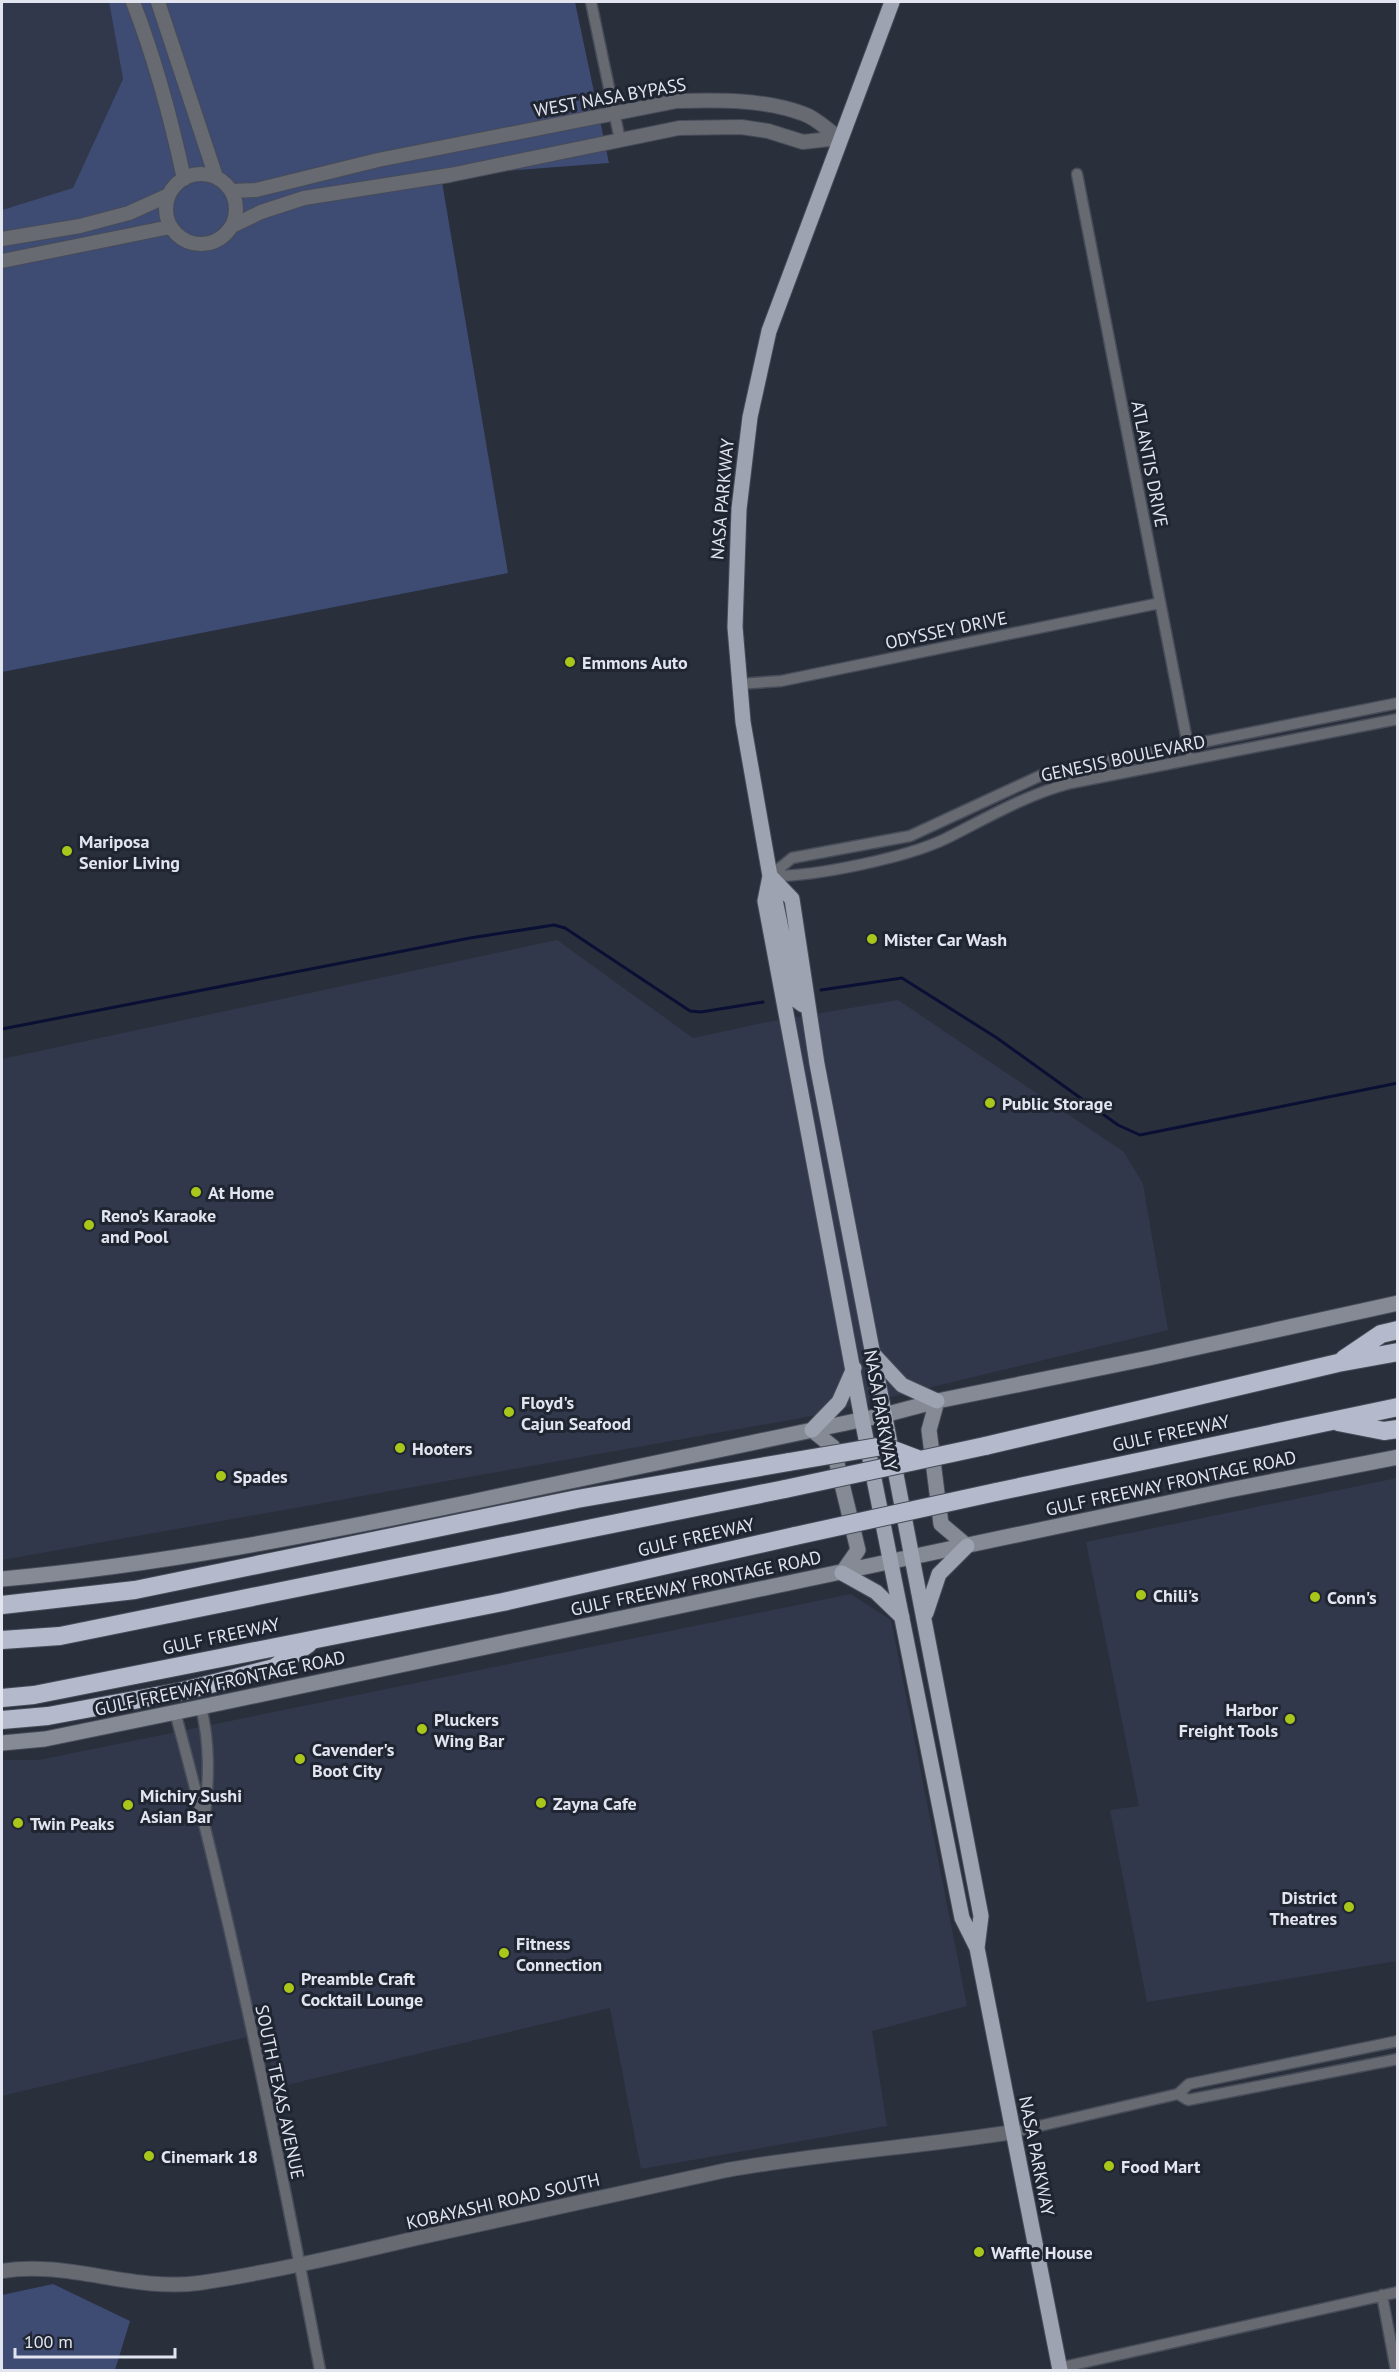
<svg xmlns="http://www.w3.org/2000/svg" width="1399" height="2372" viewBox="0 0 1399 2372" font-family="'PT Sans',sans-serif">
	<rect width="100%" height="100%" fill="#2a2f3c"/>
	<path fill="#31384b" d="M 2,2 L 109,2 L 123,79 L 73,189 L 2,210 Z
		M 557,940 L 693,1038 L 768,1022 L 898,1000 L 1124,1152 L 1143,1184 L 1168,1330 L 812,1416 L 2,1560 L 2,1059 Z
		M 1397,1478 L 1397,1961 L 1147,2002 L 1110,1810 L 1139,1806 L 1086,1542 Z
		M 851,1594 L 891,1620 L 967,2006 L 872,2031 L 887,2126 L 641,2169 L 610,2008 L 274,2088 L 267,2032 L 2,2096 L 2,1760 L 39,1760 Z"/>
	<path fill="#3e4b73" d="M 109,2 L 575,2 L 609,163 L 441,176 L 508,573 L 2,672 L 2,210 L 73,188 L 123,79 Z
		M 53,2284 L 130,2321 L 115,2370 L 2,2370 L 2,2295 Z"/>
	<g fill="none" stroke-linecap="round" stroke-linejoin="round">
		<path stroke="#091033" stroke-width="3" d="M 821,990 L 902,978 L 997,1038 L 1118,1125 L 1140,1135 L 1398,1083
			M 2,1029 L 470,938 L 554,925 L 565,928 L 690,1011 L 701,1012 L 763,1002"/>
		<g stroke="#474c59" stroke-width="13">
			<path id="minor" d="M 591,2 L 620,140
				M 1077,174 L 1189,751
				M 738,684 L 781,681 L 1160,603
				M 770,876 L 792,858 L 910,836 L 1044,774 L 1398,703
				M 770,876 C 813,877 905,858 945,839 C 987,818 1025,795 1071,783 L 1398,719
				M 201,1707 C 210,1744 209,1777 205,1815
				M 175,1712 C 234,1929 278,2150 320,2370
				M 1178,2094 L 1188,2100 L 1398,2059
				M 1013,2132 L 1178,2094 L 1189,2084 L 1398,2041
				M 1382,2295 L 1396,2370
				M 1059,2368 L 1398,2292"/>
		</g>
		<g stroke="#474c59" stroke-width="16">
			<path id="tertiary" d="M 133,2 C 155,59 171,118 184,179
				M 158,2 L 216,177
				M166 209a35 35 0 1 1 70 0a35 35 0 1 1-70 0Z
				M 232,191 L 256,190 L 378,160 L 677,101 C 719,100 764,99 804,114 C 816,118 828,130 839,138
				M 232,226 L 261,212 L 304,198 L 450,175 L 679,128 L 741,127 L 768,131 L 803,142 L 839,138
				M 2,239 L 80,226 L 129,213 L 169,195
				M 2,261 L 170,227
				M 2,2271 C 68,2260 132,2292 199,2283 C 272,2272 345,2255 417,2238 C 520,2215 623,2192 727,2170 C 822,2153 918,2147 1013,2132"/>
		</g>
		<g stroke="#474c59" stroke-width="17">
			<path id="secondary" d="M 937,1401 L 929,1430 L 941,1524 L 967,1546
				M 812,1430 L 833,1447 L 858,1550 L 842,1573
				M 2,1579 C 160,1565 316,1534 471,1502 C 609,1473 747,1444 884,1415 L 937,1401 L 1149,1358 L 1398,1303
				M 2,1743 L 45,1739 L 201,1707 L 1229,1490 L 1398,1457"/>
		</g>
		<g stroke="#474c59" stroke-width="17">
			<path id="primary" d="M 770,876 L 765,901 L 862,1419 L 962,1918 L 977,1948 L 1060,2370
				M 770,876 L 792,899 L 817,1064 L 981,1916 L 977,1948
				M 803,1005 L 796,1000 L 770,876 L 743,722 L 735,627 L 739,509 L 750,417 L 769,331 L 892,2
				M 875,1356 L 902,1385 L 937,1401
				M 812,1430 L 839,1402 L 854,1368
				M 842,1573 L 876,1592 L 902,1617
				M 926,1613 L 939,1574 L 967,1546"/>
		</g>
		<g stroke="#474c59" stroke-width="20">
			<path id="motorway" d="M 1344,1359 L 1381,1334 L 1398,1330
				M 1338,1422 L 1384,1431 L 1398,1429
				M 985,1446 L 1338,1363 L 1398,1352
				M 996,1492 L 1398,1407
				M 2,1605 L 135,1590 L 577,1499 L 789,1462
				M 2,1640 L 60,1636 L 785,1489
				M 2,1698 L 34,1695 L 503,1602 L 795,1536
				M 2,1720 L 48,1716 L 183,1691 L 274,1668 L 308,1644"/>
		</g>
		<use href="#minor" stroke="#676a71" stroke-width="10"/>
		<use href="#tertiary" stroke="#676a71" stroke-width="14"/>
		<use href="#secondary" stroke="#868a95" stroke-width="15"/>
		<use href="#primary" stroke="#9ea3b2" stroke-width="15"/>
		<use href="#motorway" stroke="#b4bacb" stroke-width="18"/>
		<g stroke="#474c59" stroke-width="20" stroke-linecap="butt">
			<path id="motorway-bridge" d="M 789,1462 L 883,1446 L 920,1460
				M 785,1489 L 985,1446
				M 795,1536 L 996,1492"/>
		</g>
		<use href="#motorway-bridge" stroke="#b4bacb" stroke-width="18"/>
	</g>
	<g fill="#a9c71a" stroke="#202532" stroke-width="2">
		<circle cx="570" cy="662" r="6"/>
		<circle cx="67" cy="851" r="6"/>
		<circle cx="872" cy="939" r="6"/>
		<circle cx="990" cy="1103" r="6"/>
		<circle cx="196" cy="1192" r="6"/>
		<circle cx="89" cy="1225" r="6"/>
		<circle cx="509" cy="1412" r="6"/>
		<circle cx="400" cy="1448" r="6"/>
		<circle cx="221" cy="1476" r="6"/>
		<circle cx="1141" cy="1595" r="6"/>
		<circle cx="1315" cy="1597" r="6"/>
		<circle cx="1290" cy="1719" r="6"/>
		<circle cx="422" cy="1729" r="6"/>
		<circle cx="300" cy="1759" r="6"/>
		<circle cx="541" cy="1803" r="6"/>
		<circle cx="128" cy="1805" r="6"/>
		<circle cx="18" cy="1823" r="6"/>
		<circle cx="1349" cy="1907" r="6"/>
		<circle cx="504" cy="1953" r="6"/>
		<circle cx="289" cy="1988" r="6"/>
		<circle cx="149" cy="2156" r="6"/>
		<circle cx="1109" cy="2166" r="6"/>
		<circle cx="979" cy="2252" r="6"/>
	</g>
	<g text-anchor="middle" dominant-baseline="central" stroke-width="6" stroke-linejoin="round" paint-order="stroke">
		<g font-size="18" fill="#e2e5ef" stroke="#202532">
			<text transform="translate(610 97) rotate(-10)">WEST NASA BYPASS</text>
			<text transform="translate(1150 464) rotate(79)">ATLANTIS DRIVE</text>
			<text transform="translate(722 499) rotate(-85)">NASA PARKWAY</text>
			<text transform="translate(946 630) rotate(-12)">ODYSSEY DRIVE</text>
			<text transform="translate(1123 758) rotate(-12)">GENESIS BOULEVARD</text>
			<text transform="translate(881 1410) rotate(80)">NASA PARKWAY</text>
			<text transform="translate(1171 1433) rotate(-12)">GULF FREEWAY</text>
			<text transform="translate(1171 1483) rotate(-12)">GULF FREEWAY FRONTAGE ROAD</text>
			<text transform="translate(696 1537) rotate(-13)">GULF FREEWAY</text>
			<text transform="translate(696 1583) rotate(-12)">GULF FREEWAY FRONTAGE ROAD</text>
			<text transform="translate(221 1636) rotate(-12)">GULF FREEWAY</text>
			<text transform="translate(220 1683) rotate(-12)">GULF FREEWAY FRONTAGE ROAD</text>
			<text transform="translate(280 2092) rotate(78)">SOUTH TEXAS AVENUE</text>
			<text transform="translate(1037 2156) rotate(79)">NASA PARKWAY</text>
			<text transform="translate(503 2201) rotate(-13)">KOBAYASHI ROAD SOUTH</text>
		</g>
		<g font-size="18" font-weight="bold" fill="#e2e5ef" stroke="#202532" text-anchor="start">
			<text x="582" y="662">Emmons Auto</text>
			<text x="79" y="841">Mariposa<tspan x="79" dy="21">Senior Living</tspan></text>
			<text x="884" y="939">Mister Car Wash</text>
			<text x="1002" y="1103">Public Storage</text>
			<text x="208" y="1192">At Home</text>
			<text x="101" y="1215">Reno's Karaoke<tspan x="101" dy="21">and Pool</tspan></text>
			<text x="521" y="1402">Floyd's<tspan x="521" dy="21">Cajun Seafood</tspan></text>
			<text x="412" y="1448">Hooters</text>
			<text x="233" y="1476">Spades</text>
			<text x="1153" y="1595">Chili's</text>
			<text x="1327" y="1597">Conn's</text>
			<text x="1278" y="1709" text-anchor="end">Harbor<tspan x="1278" dy="21">Freight Tools</tspan></text>
			<text x="434" y="1719">Pluckers<tspan x="434" dy="21">Wing Bar</tspan></text>
			<text x="312" y="1749">Cavender's<tspan x="312" dy="21">Boot City</tspan></text>
			<text x="140" y="1795">Michiry Sushi<tspan x="140" dy="21">Asian Bar</tspan></text>
			<text x="553" y="1803">Zayna Cafe</text>
			<text x="30" y="1823">Twin Peaks</text>
			<text x="1337" y="1897" text-anchor="end">District<tspan x="1337" dy="21">Theatres</tspan></text>
			<text x="516" y="1943">Fitness<tspan x="516" dy="21">Connection</tspan></text>
			<text x="301" y="1978">Preamble Craft<tspan x="301" dy="21">Cocktail Lounge</tspan></text>
			<text x="161" y="2156">Cinemark 18</text>
			<text x="1121" y="2166">Food Mart</text>
			<text x="991" y="2252">Waffle House</text>
		</g>
	</g>
	<rect width="1399" height="2372" fill="none" stroke="#e2e5ef" stroke-width="6"/>
	<path d="M15 2348v9h160v-9" fill="none" stroke="#e2e5ef" stroke-width="3"/>
	<text x="24" y="2348" font-size="18" fill="#e2e5ef" stroke="#202532" stroke-width="4.5" paint-order="stroke">100 m</text>
</svg>
